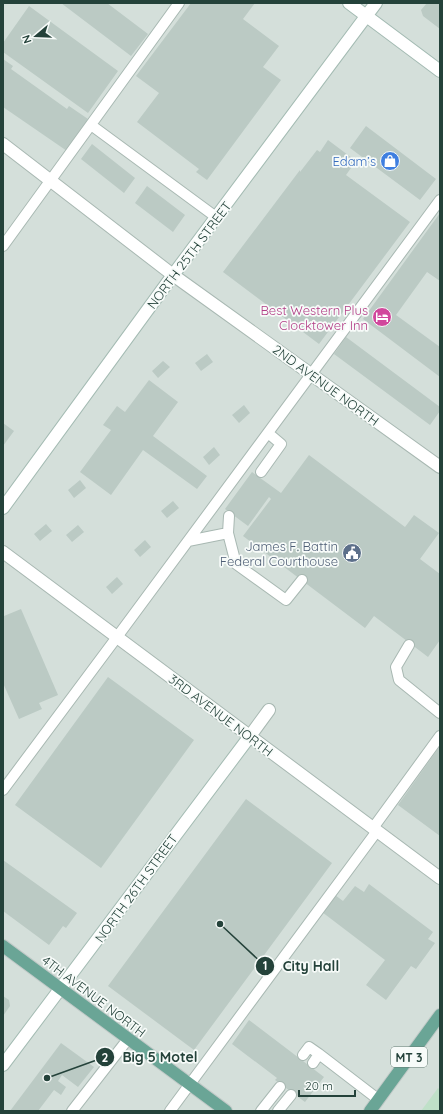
<svg xmlns="http://www.w3.org/2000/svg" width="443" height="1114" viewBox="0 0 443 1114" font-family="Quicksand,sans-serif">
	<rect width="100%" height="100%" fill="#e6efeb"/>
	<path fill="#d4dfda" d="M 3,3 L 440,3 L 440,1111 L 3,1111 Z"/>
	<path fill="#bfe0c8" d="M 438,1088 L 440,1090 L 440,1111 L 421,1111 Z"/>
	<path fill="#bbcac4" d="M 61,3 L 107,3 L 148,34 L 131,56 Z
		M 191,3 L 255,3 L 243,19 L 279,46 L 263,67 L 281,80 L 207,180 L 196,172 L 199,169 L 137,122 L 159,93 L 136,76 Z
		M 427,3 L 440,3 L 440,29 L 423,16 L 421,10 Z
		M 29,6 L 118,71 L 88,113 L 3,52 L 3,43 Z
		M 3,59 L 13,66 L 11,69 L 67,109 L 69,106 L 88,119 L 67,151 L 3,107 Z
		M 366,126 L 436,179 L 420,200 L 350,148 Z
		M 328,140 L 356,161 L 346,175 L 410,222 L 319,344 L 223,272 L 300,170 L 300,172 L 317,150 L 320,152 Z
		M 92,144 L 135,178 L 124,193 L 81,159 Z
		M 147,186 L 185,215 L 173,232 L 135,203 Z
		M 440,213 L 440,281 L 427,272 L 396,315 L 440,347 L 440,377 L 363,319 Z
		M 346,337 L 440,407 L 440,411 L 430,425 L 334,354 Z
		M 207,354 L 213,362 L 201,371 L 195,363 Z
		M 163,361 L 170,367 L 158,378 L 152,371 Z
		M 149,380 L 178,402 L 153,436 L 207,476 L 197,489 L 143,450 L 111,495 L 80,472 L 111,430 L 103,425 L 117,406 L 125,412 Z
		M 244,405 L 250,413 L 239,423 L 232,415 Z
		M 3,423 L 14,431 L 3,446 Z
		M 214,447 L 220,455 L 209,465 L 203,457 Z
		M 309,455 L 405,527 L 414,515 L 439,533 L 420,559 L 440,574 L 440,640 L 428,657 L 374,616 L 365,628 L 243,536 L 271,499 L 269,497 L 248,526 L 225,509 L 252,472 L 281,493 Z
		M 80,480 L 86,488 L 74,498 L 68,490 Z
		M 173,501 L 179,508 L 167,518 L 161,511 Z
		M 46,524 L 52,531 L 40,541 L 34,534 Z
		M 78,525 L 84,532 L 72,542 L 66,535 Z
		M 145,540 L 151,547 L 140,557 L 134,550 Z
		M 117,577 L 123,584 L 112,594 L 106,587 Z
		M 21,609 L 58,695 L 39,703 L 42,709 L 19,719 L 3,683 L 3,613 L 4,616 Z
		M 108,677 L 194,740 L 101,868 L 15,805 Z
		M 440,746 L 440,836 L 398,805 Z
		M 246,799 L 332,863 L 194,1050 L 108,986 Z
		M 3,860 L 77,913 L 66,928 L 63,926 L 49,945 L 3,911 Z
		M 369,884 L 433,932 L 428,939 L 435,943 L 416,969 L 411,966 L 386,1000 L 366,985 L 385,960 L 322,912 L 335,895 L 343,901 L 355,886 L 364,892 Z
		M 3,996 L 9,1000 L 10,1006 L 3,1016 Z
		M 249,1020 L 324,1077 L 305,1102 L 275,1080 L 277,1078 L 232,1044 Z
		M 61,1043 L 94,1067 L 78,1087 L 62,1075 L 58,1081 L 66,1087 L 61,1095 L 54,1090 L 38,1111 L 10,1111 Z"/>
	<g fill="none" stroke-linecap="round" stroke-linejoin="round">
		<g stroke="#a8b8b2" stroke-width="12">
			<path id="lane" d="M 91,125 L 216,217
				M 3,246 L 179,3
				M 261,472 L 281,444 L 268,433
				M 229,516 L 228,533 L 236,564 L 286,600 L 302,580
				M 188,541 L 228,533
				M 409,645 L 396,667 L 399,680 L 440,713
				M 3,790 L 117,637 L 440,200
				M 373,828 L 440,736
				M 303,1055 L 309,1047 L 319,1054
				M 313,1063 L 319,1054 L 379,1100
				M 72,1111 L 128,1039
				M 170,1111 L 377,831
				M 261,1111 L 280,1087
				M 278,1111 L 291,1095"/>
		</g>
		<g stroke="#a8b8b2" stroke-width="14">
			<path id="street" d="M 3,144 L 173,275 L 440,467
				M 3,552 L 440,878
				M 250,736 L 269,710"/>
		</g>
		<g stroke="#a4bbb3" stroke-width="14">
			<path id="secondary" d="M 349,3 L 440,71
				M 3,508 L 173,275 L 376,3
				M 3,1065 L 250,736"/>
		</g>
		<g stroke="#c2cac8" stroke-width="14">
			<path id="primary" d="M 3,946 L 226,1111
				M 370,1111 L 440,1015"/>
		</g>
		<use href="#lane" stroke="#fff" stroke-width="10"/>
		<use href="#street" stroke="#fff" stroke-width="12"/>
		<use href="#secondary" stroke="#fff" stroke-width="12"/>
		<use href="#primary" stroke="#6aa596" stroke-width="12"/>
	</g>
	<defs>
		<g id="shop-disc" transform="scale(1)"><circle r="9.5" fill="#3f7fe0" stroke="#f7fbf9"/><path d="M-5-2.5h2.3a2.7 3.5 0 0 1 5.4 0H5L5.5 6h-11ZM-1.5-2.5h3a1.5 2.3 0 0 0-3 0Z" fill="#fff"/></g>
		<g id="hotel-disc" transform="scale(1)"><circle r="9.5" fill="#d1479c" stroke="#f7fbf9"/><path d="M-6-4.5h1.5V1H6V5H4.5V3h-9V5H-6ZM-4 0a1.8 1.8 0 1 1 3.6 0ZM.5 0V-2.5h3Q6-2.5 6 0Z" fill="#fff"/></g>
		<g id="civic-disc" transform="scale(1)"><circle r="9.5" fill="#5c6f8a" stroke="#f7fbf9"/><path d="M-.6-6.5H3V-4.5H.6V-3L4-1V1h2V6H-6V1h2V-1L-.6-3ZM-1.2 2.5V6h2.4V2.5Z" fill="#fff"/></g>
	</defs>
	<g fill-rule="evenodd">
		<use href="#shop-disc" x="390" y="161"/>
		<use href="#hotel-disc" x="382" y="317"/>
		<use href="#civic-disc" x="352" y="553"/>
	</g>
	<g text-anchor="middle" dominant-baseline="central" stroke-width="3.5" stroke-linejoin="round" paint-order="stroke">
		<rect fill="#f7fbf9" stroke="#637a73" stroke-width="1" x="391" y="1047" width="36" height="20" rx="3"/>
		<g font-size="12" font-weight="bold" fill="#24423a">
			<text x="409" y="1057">MT 3</text>
		</g>
		<g font-size="13" fill="#366cbe" stroke="#f7fbf9" text-anchor="end">
			<text x="376" y="161">Edam’s</text>
		</g>
		<g font-size="13" fill="#24423a" stroke="#f7fbf9">
			<text transform="translate(189 255) rotate(-53)">NORTH 25TH STREET</text>
			<text transform="translate(326 385) rotate(36)">2ND AVENUE NORTH</text>
			<text transform="translate(221 715) rotate(37)">3RD AVENUE NORTH</text>
			<text transform="translate(136 888) rotate(-54)">NORTH 26TH STREET</text>
			<text transform="translate(94 996) rotate(37)">4TH AVENUE NORTH</text>
		</g>
		<g font-size="13" fill="#b23c85" stroke="#f7fbf9" text-anchor="end">
			<text x="368" y="310">Best Western Plus<tspan x="368" dy="15">Clocktower Inn</tspan></text>
		</g>
		<g font-size="13" fill="#4e5e75" stroke="#f7fbf9" text-anchor="end">
			<text x="338" y="546">James F. Battin<tspan x="338" dy="15">Federal Courthouse</tspan></text>
		</g>
	</g>
	<path fill="none" stroke="#24423a" stroke-width="1.5" d="M220 924L265 966M47 1078L105 1057"/>
	<g fill="#24423a" stroke="#f7fbf9" stroke-width="1.5">
		<circle cx="220" cy="924" r="4"/>
		<circle cx="47" cy="1078" r="4"/>
		<circle cx="265" cy="966" r="10"/>
		<circle cx="105" cy="1057" r="10"/>
	</g>
	<g font-size="12" text-anchor="middle" font-weight="bold" fill="#fff">
		<text x="265" y="970">1</text>
		<text x="105" y="1062">2</text>
	</g>
	<g font-size="14" text-anchor="middle" font-weight="bold" fill="#24423a" stroke="#f7fbf9" stroke-width="3.5" stroke-linejoin="round" paint-order="stroke">
		<text x="311" y="971">City Hall</text>
		<text x="160" y="1062">Big 5 Motel</text>
	</g>
	<rect width="443" height="1114" fill="none" stroke="#24423a" stroke-width="8"/>
	<g transform="translate(36 36) rotate(251)" stroke="#f7fbf9" stroke-width="3" paint-order="stroke">
	<path d="M0-3L7 15L0 10L-7 15Z" fill="#24423a"/>
	<text y="-6" font-size="11" font-weight="bold" text-anchor="middle" fill="#24423a">N</text>
	</g>
	<path d="M299 1090v6h56v-6" fill="none" stroke="#24423a" stroke-width="2"/>
	<text x="305" y="1090" font-size="12" fill="#24423a" stroke="#f7fbf9" stroke-width="3" paint-order="stroke">20 m</text>
</svg>
